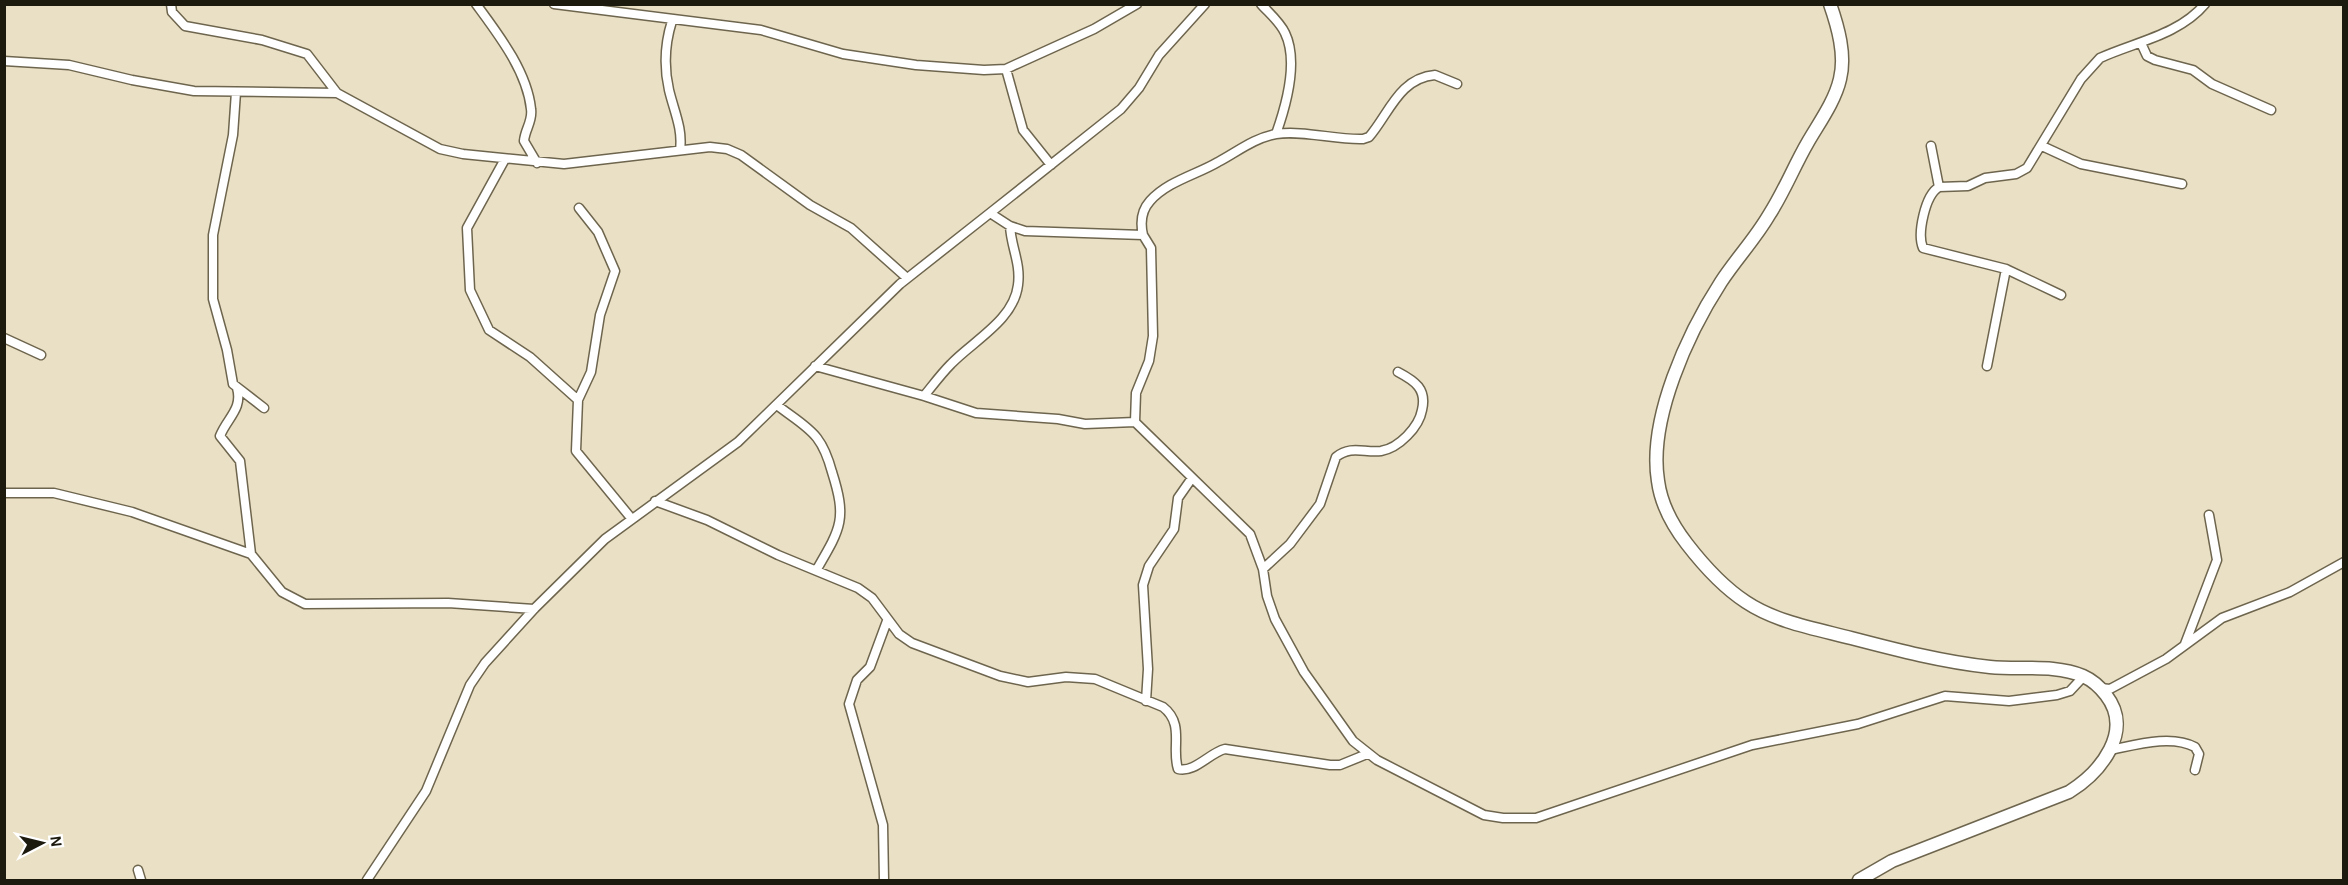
<svg xmlns="http://www.w3.org/2000/svg" width="2348" height="885" viewBox="0 0 2348 885" font-family="'Alegreya Sans',sans-serif">
	<rect width="100%" height="100%" fill="#eae0c5"/>
	<g fill="none" stroke-linecap="round" stroke-linejoin="round">
		<g stroke="#6e654e" stroke-width="11">
			<path id="street" d="M 171,4 L 172,12 L 185,26 L 262,40 L 307,54 L 337,93
				M 476,4 C 498,34 527,71 531,109 C 533,121 525,129 524,141 L 537,163
				M 554,4 L 761,30 L 843,54 L 916,65 L 984,70 L 1006,69 L 1019,63 L 1094,29 L 1137,4
				M 1261,4 C 1269,13 1280,22 1285,33 C 1299,62 1286,106 1276,134
				M 672,21 C 665,43 664,68 669,90 C 674,111 683,129 680,150
				M 2141,43 L 2147,56 L 2155,60 L 2193,70 L 2212,84 L 2271,110
				M 4,61 L 69,65 L 132,80 L 194,91 L 337,93 L 440,149 L 463,154 L 564,164 L 710,147 L 727,149 L 741,155 L 810,205 L 851,228 L 907,278
				M 1006,69 L 1023,130 L 1051,165
				M 236,92 L 233,135 L 213,235 L 213,299 L 227,350 L 233,384 L 264,408
				M 1931,146 L 1939,187
				M 2042,146 L 2081,164 L 2182,184
				M 505,159 L 467,228 L 470,290 L 489,330 L 530,357 L 578,400
				M 579,208 L 598,232 L 615,271 L 600,315 L 591,372 L 578,400 L 576,451 L 631,518
				M 990,213 L 1121,109 L 1139,88 L 1159,55 L 1205,4
				M 1143,235 C 1140,222 1141,211 1150,201 C 1168,181 1196,175 1218,162 C 1237,152 1254,138 1276,134 C 1304,130 1335,140 1363,139 L 1369,137 C 1389,114 1399,78 1435,75 L 1457,84
				M 2061,295 L 2006,269 L 1923,248 C 1917,234 1925,195 1939,187 L 1968,186 L 1985,178 L 2016,174 L 2027,168 L 2081,79 L 2100,58 C 2135,42 2179,35 2205,4
				M 4,338 L 41,355
				M 815,366 L 924,396 L 976,413 L 1058,419 L 1085,424 L 1135,422
				M 1987,366 L 2006,269
				M 237,388 C 243,409 227,418 220,436 L 240,461 L 251,554
				M 924,396 C 933,385 941,374 951,364 C 973,341 1014,320 1018,285 C 1021,263 1011,247 1010,226
				M 777,405 C 789,415 807,425 817,438 C 824,447 829,461 832,472 C 847,519 841,528 817,569
				M 4,493 L 54,493 L 132,512 L 251,554 L 282,592 L 305,604 L 448,603 L 534,609
				M 655,501 L 707,520 L 778,555 L 858,588 L 872,598 L 899,634 L 912,643 L 1000,676 L 1028,682 L 1066,677 L 1095,679 L 1163,707 C 1185,724 1171,748 1178,769 C 1195,773 1209,753 1225,749 L 1330,765 L 1340,765 L 1367,754
				M 1263,569 L 1290,544 L 1320,504 L 1336,457 C 1351,445 1364,453 1381,451 C 1399,448 1419,427 1422,410 C 1427,389 1415,381 1398,372
				M 2185,644 L 2217,560 L 2209,515
				M 2100,688 L 2110,689 L 2166,659 L 2222,618 L 2290,592 L 2344,562
				M 1146,701 L 1148,669 L 1143,585 L 1149,566 L 1174,529 L 1178,498 L 1192,478
				M 2110,750 C 2135,745 2171,734 2195,747 L 2199,754 L 2195,770
				M 138,870 L 141,880
				M 367,880 L 426,791 L 470,685 L 485,663 L 534,609 L 605,539 L 738,442 L 900,284 L 990,213 L 1010,226 L 1025,231 L 1143,235 L 1151,248 L 1153,336 L 1149,361 L 1136,393 L 1135,422 L 1250,534 L 1263,569 L 1267,596 L 1275,619 L 1304,672 L 1353,741 L 1377,760 L 1484,815 L 1503,818 L 1536,818 L 1752,745 L 1858,724 L 1945,696 L 2009,701 L 2057,695 L 2070,691 L 2084,676
				M 884,880 L 883,825 L 849,704 L 857,680 L 870,667 L 887,621"/>
		</g>
		<g stroke="#6e654e" stroke-width="15">
			<path id="secondary" d="M 1830,4 C 1838,27 1846,55 1840,79 C 1835,101 1819,123 1808,142 C 1794,166 1784,192 1769,215 C 1755,239 1736,259 1721,282 C 1688,333 1648,419 1658,481 C 1661,504 1673,526 1687,544 C 1704,566 1723,587 1746,602 C 1776,622 1816,629 1851,638 C 1897,650 1943,662 1990,667 C 2019,670 2055,664 2083,676 C 2092,680 2100,687 2106,695 C 2134,731 2101,772 2069,792 L 1892,861 L 1859,880"/>
		</g>
		<use href="#street" stroke="#fff" stroke-width="8"/>
		<use href="#secondary" stroke="#fff" stroke-width="12"/>
	</g>
	<rect width="2348" height="885" fill="none" stroke="#1c190f" stroke-width="12"/>
	<g transform="translate(42 843) rotate(83)" stroke="#ffffff" stroke-width="4.5" paint-order="stroke">
	<path d="M0-4.5L10 22L0 15L-10 22Z" fill="#1c190f"/>
	<text y="-9" font-size="16" font-weight="bold" text-anchor="middle" fill="#1c190f">N</text>
	</g>
</svg>
